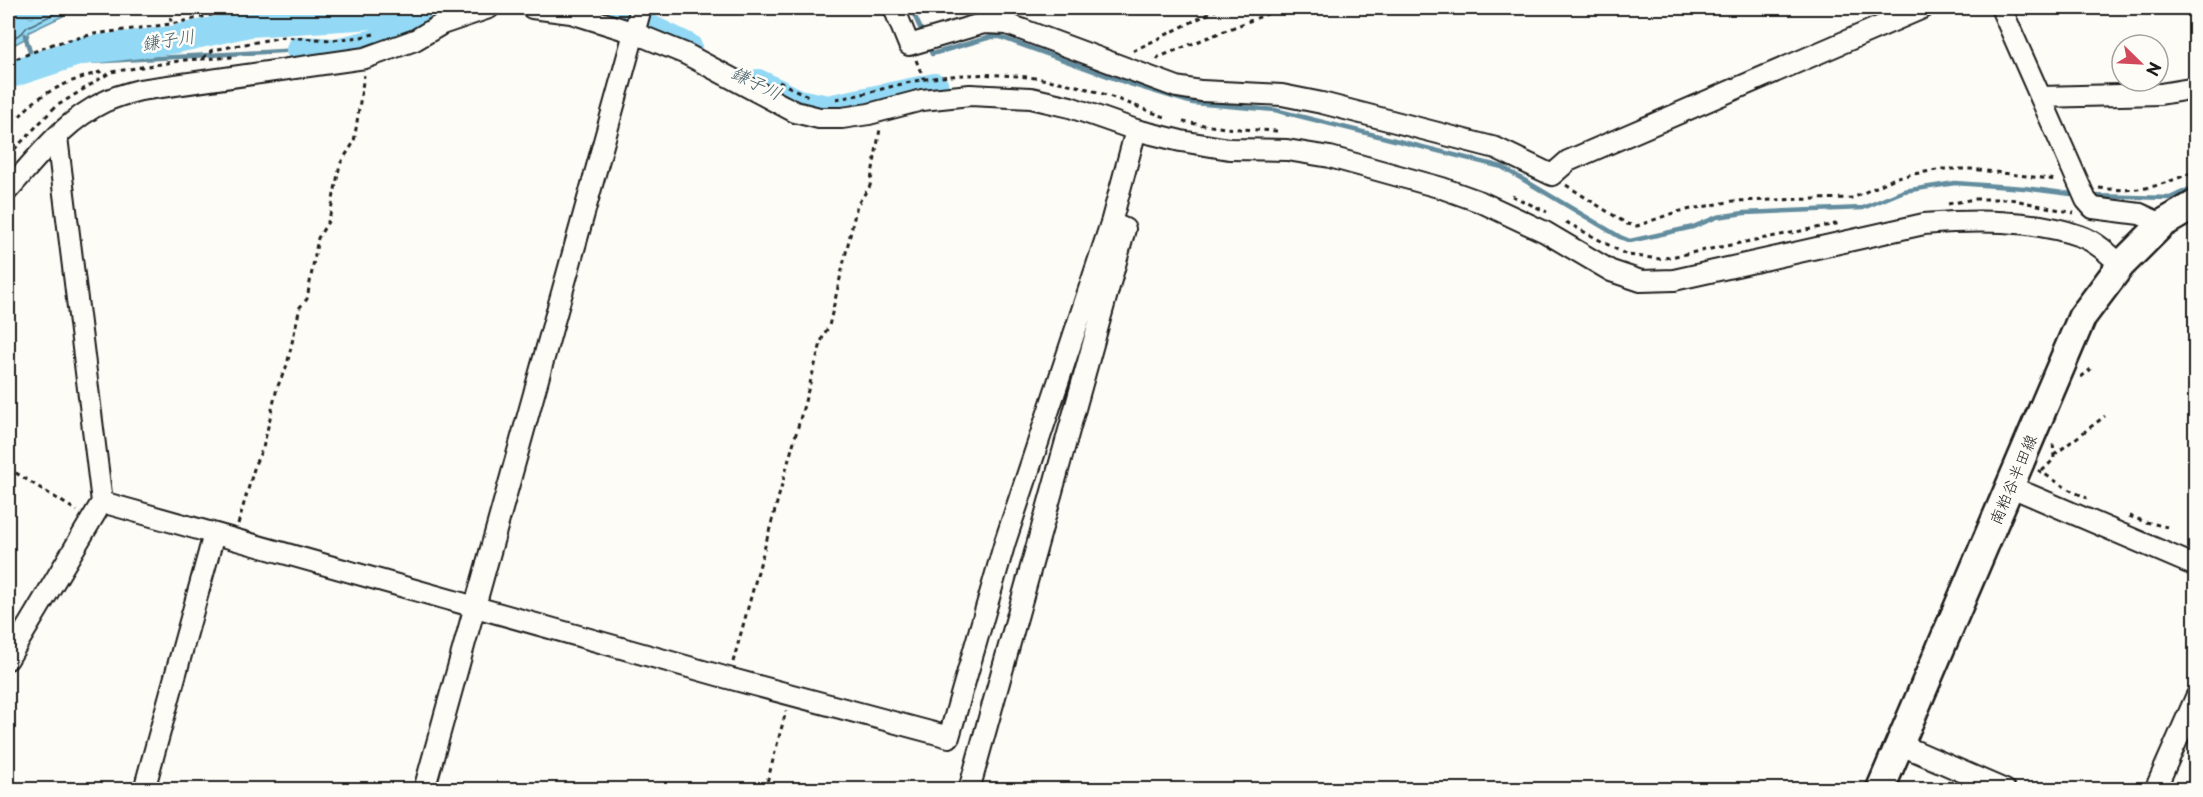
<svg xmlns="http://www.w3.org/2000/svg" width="2203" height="797" viewBox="0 0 2203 797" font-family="'Playpen Sans','Klee One',sans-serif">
	<defs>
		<pattern id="water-ripples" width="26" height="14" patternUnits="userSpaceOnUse" patternTransform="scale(1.5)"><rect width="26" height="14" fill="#93d9f5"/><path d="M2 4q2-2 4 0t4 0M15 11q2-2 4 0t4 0" fill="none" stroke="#7ebad1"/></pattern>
	</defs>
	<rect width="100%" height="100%" fill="#fdfcf7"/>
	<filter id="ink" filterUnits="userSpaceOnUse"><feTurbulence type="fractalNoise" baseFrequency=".0167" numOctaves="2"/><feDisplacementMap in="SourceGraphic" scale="12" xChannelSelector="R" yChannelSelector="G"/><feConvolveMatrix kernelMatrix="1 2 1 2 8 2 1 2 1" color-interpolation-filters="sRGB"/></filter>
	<g filter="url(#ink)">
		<path fill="url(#water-ripples)" stroke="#638d9e" stroke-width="1.5" d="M 8,8 L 66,8 L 63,16 L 29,32 L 28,37 L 8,48 Z"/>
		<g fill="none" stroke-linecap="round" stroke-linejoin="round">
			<path stroke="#4c6873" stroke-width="1.5" d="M 8,41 L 22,33 L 27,27 L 58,12 L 60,8"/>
			<path stroke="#638d9e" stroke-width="4.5" d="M 911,8 L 923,34
				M 25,35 L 34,65 L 300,50
				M 928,45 L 932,54 L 991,37 L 1000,37 L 1127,83 L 1193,103 L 1275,110 L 1502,167 L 1620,237 L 1630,241 L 1693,227 L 1717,217 L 1744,213 L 1863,208 L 1904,191 L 1955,183 L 2024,188 L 2079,195
				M 2090,196 L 2170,198 L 2196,186"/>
			<path stroke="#93d9f5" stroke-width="28" d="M 587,8 L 651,29 L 688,47
				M 300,50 L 336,52 L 397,38 L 452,8
				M 8,75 L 81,51 L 172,40 L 249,23 L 373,15 L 391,12 L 402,8
				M 758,83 L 799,103 L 828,109 L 935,87"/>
			<g stroke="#1c1c1c" stroke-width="24">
				<path id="minor" d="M 532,8 L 571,13 L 632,32 L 686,54 L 795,112 L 819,118 L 842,118 L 869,114 L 922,100 L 970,95 L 1031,98 L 1070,107 L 1136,130 L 1181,141 L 1229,149 L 1287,150 L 1330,157 L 1442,188 L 1481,202 L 1545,232 L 1611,271 L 1641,281 L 1674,280 L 1924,224 C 1974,220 2032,219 2080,236 C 2095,241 2109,254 2121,265
					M 894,8 L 909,45 L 984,23 L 1007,24 L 1177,87 L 1201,91 L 1282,95 L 1322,103 L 1496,148 L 1552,175 L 1568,161 L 1923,8
					M 2001,8 L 2086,200 L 2093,208 L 2140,214 L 2162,224
					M 2041,97 L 2160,94 L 2196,88
					M 8,190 C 37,158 64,121 104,102 C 116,96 128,93 140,90 L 365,58 L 415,40 L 442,24 L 489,8
					M 2009,486 L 2196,566
					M 102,502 L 728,678 L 949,737 L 1005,542 L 1111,223 L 1136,130
					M 8,659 L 102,502 L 57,137
					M 1899,744 L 2005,790
					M 144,790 L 214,534
					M 424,790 L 641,8
					M 969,790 L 1125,229 L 1111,223
					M 2155,790 L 2196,697"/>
			</g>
			<g stroke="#1c1c1c" stroke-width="32">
				<path id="secondary" d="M 1880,790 L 2082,317 L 2121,265 L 2162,224 L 2196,204"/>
			</g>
			<path stroke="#1c1c1c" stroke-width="3" stroke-dasharray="4.5 4.5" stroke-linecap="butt" d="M 170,8 L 171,24
				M 1133,51 L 1220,8
				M 203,58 L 213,50 L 283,37 L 331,40 L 361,37 L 378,33
				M 916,60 L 924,79
				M 1157,60 L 1159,57 L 1282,8
				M 8,62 L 53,44 L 94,34 L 171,24 L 242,8
				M 779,82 L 808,96
				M 836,99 C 866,95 895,84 926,79 C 977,71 1031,74 1081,87 C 1110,95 1139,108 1168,118
				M 1183,122 L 1225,128 L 1278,131
				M 8,130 C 17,119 27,107 38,99 C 56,86 79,78 100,72 L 102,77
				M 8,156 L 55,107 L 111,72 L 185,60 L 234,57
				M 1566,185 L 1627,224 L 1637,226 L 1676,212 L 1733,201 L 1853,198 L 1897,177 L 1942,169 L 1971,169 L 2057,180
				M 2099,188 C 2142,193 2156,187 2196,171
				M 1512,196 L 1547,212
				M 1948,204 L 1974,199 L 2010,199 L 2074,213
				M 1566,222 L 1627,255 L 1660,259 L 1841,223
				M 2081,377 L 2091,369
				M 2054,455 L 2105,416
				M 8,468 L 77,511
				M 2038,470 L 2068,489 L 2087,498
				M 2042,471 L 2054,459 L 2053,441
				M 2129,516 L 2146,522 L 2167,527
				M 238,524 L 256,462 L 263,448 L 277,388 L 287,365 L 300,307 L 307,299 L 318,238 L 329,220 L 340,164 L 354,142 L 364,75
				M 733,662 L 823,336 L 829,326 L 857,205 L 870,186 L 880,129
				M 765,790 L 786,711"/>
			<use href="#minor" stroke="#fdfcf7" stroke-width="20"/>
			<use href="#secondary" stroke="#fdfcf7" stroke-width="27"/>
		</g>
	</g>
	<g text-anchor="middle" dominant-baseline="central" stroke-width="5" stroke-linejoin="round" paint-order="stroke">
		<g font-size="16" fill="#1c1c1c" stroke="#fdfcf7">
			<text transform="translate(2012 479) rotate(-67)">南粕谷半田線</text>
		</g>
		<g font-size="18" font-style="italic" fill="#465e68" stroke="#fdfcf7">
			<text transform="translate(168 39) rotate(-9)">鎌子川</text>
			<text transform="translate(757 82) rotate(26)">鎌子川</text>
		</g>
	</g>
	<rect width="2203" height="797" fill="none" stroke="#fdfcf7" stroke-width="30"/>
	<rect x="15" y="15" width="2173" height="767" fill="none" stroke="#1c1c1c" stroke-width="2" filter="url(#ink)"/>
	<g transform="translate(2140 63) rotate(114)"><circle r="28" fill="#fdfcf7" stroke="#a3a29f" stroke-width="1.5"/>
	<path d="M0-4.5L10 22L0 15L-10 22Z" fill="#d1495b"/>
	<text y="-9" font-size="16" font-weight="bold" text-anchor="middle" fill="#1c1c1c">N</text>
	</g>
</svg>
